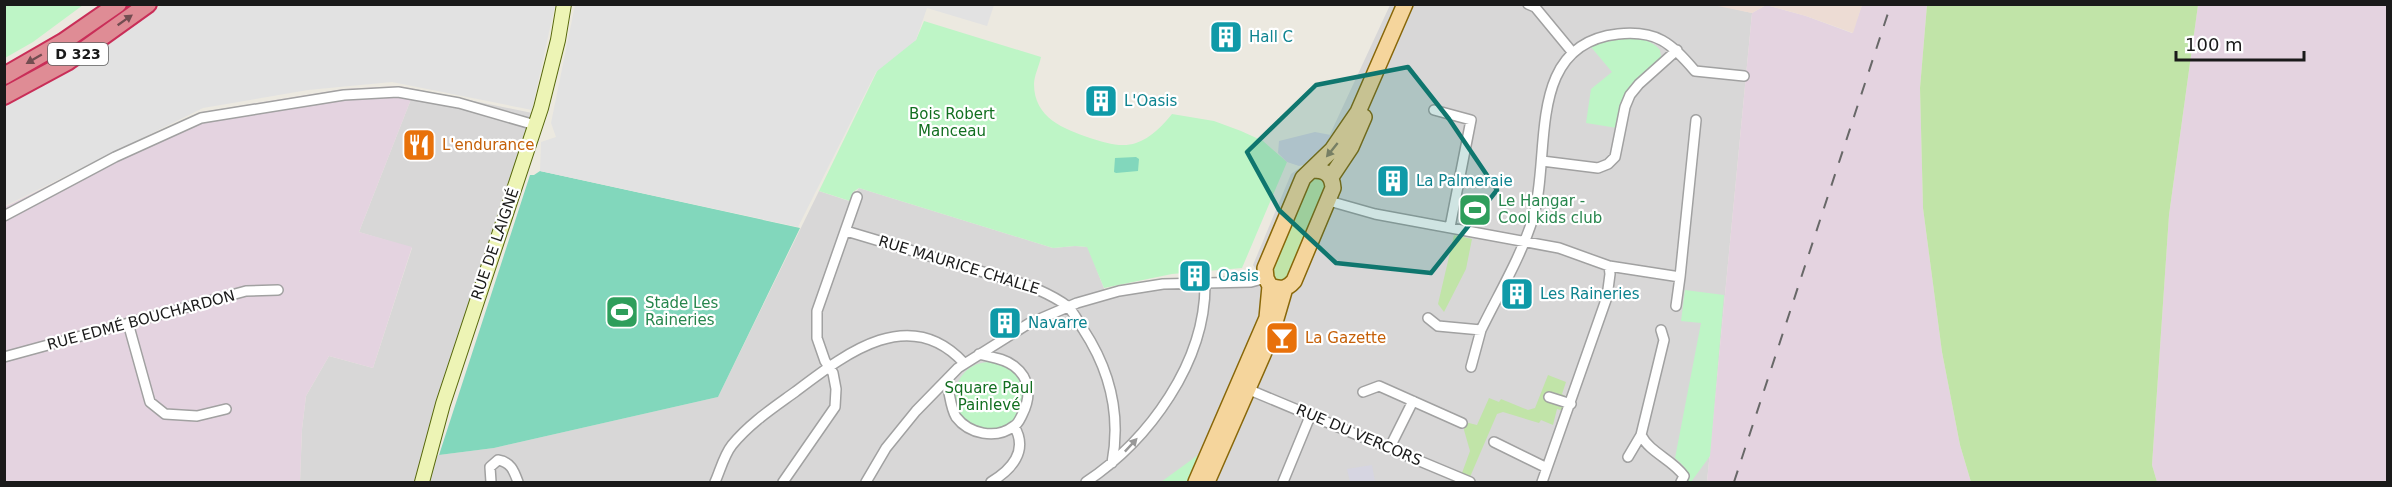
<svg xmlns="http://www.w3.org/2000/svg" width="2392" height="487" viewBox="0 0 2392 487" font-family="'DejaVu Sans',sans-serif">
	<rect width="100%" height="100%" fill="#ece9e0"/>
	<path fill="#d8d7d7" d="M 1713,4 L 1752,13 L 1707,482 L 300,482 L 302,429 L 306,396 L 329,356 L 373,368 L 412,248 L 359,232 L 415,89 L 542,115 L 431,456 L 494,448 L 718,397 L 819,191 L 849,201 L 859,188 L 1053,248 L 1075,246 L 1088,247 L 1105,291 L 1248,278 L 1260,275 L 1253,265 L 1291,174 L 1298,169 L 1305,167 L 1326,143 L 1390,5 Z"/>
	<path fill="#e4d3e0" d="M 1766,5 L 1806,16 L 1852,33 L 1862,5 L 1927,5 L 1920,88 L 1923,208 L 1942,352 L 1960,445 L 1971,482 L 1707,482 L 1752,13 Z
		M 2198,5 L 2387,5 L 2387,482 L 2157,482 L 2152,465 L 2169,215 Z
		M 399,86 L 415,89 L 359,232 L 412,247 L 373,368 L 329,356 L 306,396 L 302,429 L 300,482 L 5,482 L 5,207 L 114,153 L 202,112 L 344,89 Z"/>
	<path fill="#eddcd4" d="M 1713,5 L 1862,5 L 1853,33 L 1806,16 L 1766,5 L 1752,13 Z"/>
	<path fill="#c1e4a8" d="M 1927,5 L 2198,5 L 2169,215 L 2152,465 L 2157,482 L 1971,482 L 1960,445 L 1942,352 L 1923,208 L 1920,88 Z
		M 1314,177 L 1321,180 L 1326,188 L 1289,281 L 1275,282 L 1271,268 L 1305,182 Z
		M 1454,235 L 1472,239 L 1466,269 L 1444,312 L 1438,304 Z
		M 1548,375 L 1566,382 L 1562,394 L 1567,397 L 1563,411 L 1557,409 L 1553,425 L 1541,420 L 1539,423 L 1503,412 L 1497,414 L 1470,477 L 1462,473 L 1470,451 L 1464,430 L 1465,422 L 1477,425 L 1489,398 L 1499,402 L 1501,399 L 1528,410 L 1535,408 Z"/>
	<path fill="#bef5c6" d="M 5,4 L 83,4 L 83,5 L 33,42 L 5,58 Z
		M 924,21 L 1041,57 C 1039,66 1034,76 1034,84 C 1034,118 1064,129 1090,138 C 1105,143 1122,148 1136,143 C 1151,138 1163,125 1172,114 L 1214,121 L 1241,131 L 1263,141 L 1287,162 L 1242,268 L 1172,274 L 1104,288 L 1087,247 L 1075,246 L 1053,248 L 859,188 L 853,192 L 850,201 L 819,191 L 883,59 L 916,40 Z
		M 1626,38 C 1639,38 1652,40 1660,50 L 1661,57 C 1631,85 1628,88 1617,128 L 1586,123 L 1591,89 L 1612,72 L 1591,47 L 1601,43 Z
		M 1685,290 L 1724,295 L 1710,456 L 1691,482 L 1689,482 C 1689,470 1684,466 1675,458 L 1701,323 L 1681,321 Z
		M955 396a34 34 0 1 1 68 0a34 34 0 1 1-68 0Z
		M 1198,455 L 1187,482 L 1161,482 Z"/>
	<path fill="#82d7bc" d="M 1136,157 L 1139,159 L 1138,171 L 1116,173 L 1114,172 L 1115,158 Z
		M 540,171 L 800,228 L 718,397 L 494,448 L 439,455 L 530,175 L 534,175 Z"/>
	<path fill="#e2e2e2" d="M 162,5 L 555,5 L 532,110 L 392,82 L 308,90 L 203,108 L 5,206 L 5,107 L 71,69 Z
		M 575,5 L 575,4 L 994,5 L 987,26 L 927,8 L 916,40 L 876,72 L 798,227 L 540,171 L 541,142 L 556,137 L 551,123 Z"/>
	<path fill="#d6d5e1" d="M 1315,132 L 1336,136 L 1314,162 L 1299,166 L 1287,162 L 1278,153 L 1279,141 Z
		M 1372,465 L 1375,482 L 1350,482 L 1347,469 Z"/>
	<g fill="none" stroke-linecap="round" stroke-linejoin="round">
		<g stroke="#a1a1a1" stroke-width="12">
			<path id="street" d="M 1528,4 L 1535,7 L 1573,53
				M 1434,110 L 1471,120 L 1450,227
				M 1542,161 L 1598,168 L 1608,164 L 1615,157 L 1625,107 L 1630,95 L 1639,84 L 1677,50
				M 1329,201 L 1375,214 L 1559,248 L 1609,266 L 1680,277 L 1696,120
				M 4,216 L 115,157 L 201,118 L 344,95 L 398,92 L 459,103 L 535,125
				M 846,231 L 1030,286 C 1043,292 1056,297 1067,306 C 1074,312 1078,322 1083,329 C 1110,370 1121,415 1112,463
				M 1676,306 L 1680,277
				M 1428,318 L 1438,326 L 1481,330 C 1499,293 1521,257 1533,218 C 1552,155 1524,44 1618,34 C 1657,30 1671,43 1695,71 L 1744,76
				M 128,323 L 150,402 L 165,414 L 197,416 L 226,409
				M 1661,330 L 1664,340 L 1641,435 C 1650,453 1672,459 1684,476 L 1681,482
				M 4,357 L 246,291 L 278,290
				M 1471,367 L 1481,330
				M 946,381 C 950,392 950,407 956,417 C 969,434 996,440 1014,426 C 1018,424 1020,419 1022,415 C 1031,397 1031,379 1014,366 C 1004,358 990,357 979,354
				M 1245,388 L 1470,482
				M 1363,392 L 1379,386 L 1462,423
				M 1549,397 L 1571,404
				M 1494,442 L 1547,468
				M 1389,449 L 1413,401
				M 1628,457 L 1641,435
				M 491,482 L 490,467 L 498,460 C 511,462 514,471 518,482
				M 715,482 C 720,471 724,455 732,445 C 750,423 773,408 795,392 C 844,355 909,303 964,363
				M 783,482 L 835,407 L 836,389 L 833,373 L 825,361 L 817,338 L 817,311 L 857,197
				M 866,482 L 886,448 L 916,411 L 958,368 L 1028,324 L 1077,303 L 1119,291 L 1163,284 L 1251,282 L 1266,278
				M 991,482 C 1011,470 1029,451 1014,426
				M 1086,482 C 1149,440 1206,362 1205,283
				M 1283,482 L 1311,414
				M 1542,482 L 1607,297 L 1610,274 L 1609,266"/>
		</g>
		<g stroke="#57680b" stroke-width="16">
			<path id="secondary" d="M 422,482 L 443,404 L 541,108 L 558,40 L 564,4"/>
		</g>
		<g stroke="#886709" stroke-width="18">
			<path id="primary" d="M 1313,170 C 1326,170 1332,175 1333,188 L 1294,281 C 1287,289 1281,290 1270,286 L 1266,278 L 1265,268 L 1303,178 L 1332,150 L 1358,112 L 1405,4
				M 1331,177 L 1351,147 L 1364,117
				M 1196,482 L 1267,318 L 1270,286
				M 1207,482 L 1271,336 L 1285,288"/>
		</g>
		<g stroke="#c92e58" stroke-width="20">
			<path id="highway" d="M 4,76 L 63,42 L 118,4
				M 4,96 L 67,62 L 148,4"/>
		</g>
		<use href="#street" stroke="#fff" stroke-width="9"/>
		<use href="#secondary" stroke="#edf4b5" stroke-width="14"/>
		<use href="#primary" stroke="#f5d59c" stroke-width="15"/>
		<use href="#highway" stroke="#df8c95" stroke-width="16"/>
		<path stroke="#686868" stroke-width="2" stroke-dasharray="12 12" stroke-linecap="butt" d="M 1734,482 L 1891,4"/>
	</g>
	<defs><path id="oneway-solid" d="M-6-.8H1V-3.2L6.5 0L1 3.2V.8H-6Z" transform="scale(1.5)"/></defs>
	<g fill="#734d51">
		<use href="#oneway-solid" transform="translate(125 20) rotate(-35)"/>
		<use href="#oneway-solid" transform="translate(34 59) rotate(150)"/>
	</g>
	<use fill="#928162" href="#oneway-solid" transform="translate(1332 150) rotate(129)"/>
	<use fill="#989898" href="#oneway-solid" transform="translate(1131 445) rotate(-47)"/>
	<path fill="#0f766e" fill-opacity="0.2" stroke="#0f766e" stroke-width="4.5" stroke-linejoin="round" d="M 1408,67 L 1449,119 L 1497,190 L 1431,273 L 1336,263 L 1279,210 L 1247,152 L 1316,85 Z"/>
	<defs>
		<g id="building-square" transform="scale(1.725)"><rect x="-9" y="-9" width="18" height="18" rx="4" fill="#0f9aa8" stroke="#fff"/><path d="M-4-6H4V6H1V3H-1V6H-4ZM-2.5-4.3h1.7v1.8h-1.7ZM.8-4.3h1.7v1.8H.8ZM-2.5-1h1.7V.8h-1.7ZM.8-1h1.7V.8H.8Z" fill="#fff"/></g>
		<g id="restaurant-square" transform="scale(1.725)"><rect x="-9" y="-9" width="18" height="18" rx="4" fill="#e8710a" stroke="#fff"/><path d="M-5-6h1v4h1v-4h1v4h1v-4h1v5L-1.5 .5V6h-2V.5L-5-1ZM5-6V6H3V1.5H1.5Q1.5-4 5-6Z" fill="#fff"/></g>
		<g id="stadium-square" transform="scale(1.725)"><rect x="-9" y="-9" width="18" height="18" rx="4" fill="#2e9e5b" stroke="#fff"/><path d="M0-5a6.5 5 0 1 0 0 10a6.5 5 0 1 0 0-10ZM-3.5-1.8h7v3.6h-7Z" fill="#fff"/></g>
		<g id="bar-square" transform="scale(1.725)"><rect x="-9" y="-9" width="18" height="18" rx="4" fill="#e8710a" stroke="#fff"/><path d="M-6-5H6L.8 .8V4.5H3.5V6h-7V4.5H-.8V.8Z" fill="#fff"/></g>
	</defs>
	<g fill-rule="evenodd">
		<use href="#building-square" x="1226" y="37"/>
		<use href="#building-square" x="1101" y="101"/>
		<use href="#restaurant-square" x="419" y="145"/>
		<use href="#building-square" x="1393" y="181"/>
		<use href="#stadium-square" x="1475" y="210"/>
		<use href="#building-square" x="1195" y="276"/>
		<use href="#building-square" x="1517" y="294"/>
		<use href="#stadium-square" x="622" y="312"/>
		<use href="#building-square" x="1005" y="323"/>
		<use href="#bar-square" x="1282" y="338"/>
	</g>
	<g text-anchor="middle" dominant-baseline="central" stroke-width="4.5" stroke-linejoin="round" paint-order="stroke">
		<rect fill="#fff" stroke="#5f5f5f" stroke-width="1.5" x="48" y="43" width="60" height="22" rx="4.5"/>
		<g font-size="14" font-weight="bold" fill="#1a1a1a">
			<text x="78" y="54">D 323</text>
		</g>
		<g font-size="15" fill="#0d838f" stroke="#fff" text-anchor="start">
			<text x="1249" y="37">Hall C</text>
			<text x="1124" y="101">L'Oasis</text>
			<text x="1416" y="181">La Palmeraie</text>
			<text x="1218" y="276">Oasis</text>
			<text x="1540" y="294">Les Raineries</text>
			<text x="1028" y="323">Navarre</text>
		</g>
		<g font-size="15" fill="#126f20" stroke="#fff">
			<text x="952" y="114">Bois Robert<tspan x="952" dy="17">Manceau</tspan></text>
			<text x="989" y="388">Square Paul<tspan x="989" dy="17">Painlevé</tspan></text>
		</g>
		<g font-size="15" fill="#c56008" stroke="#fff" text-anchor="start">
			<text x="442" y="145">L'endurance</text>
			<text x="1305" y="338">La Gazette</text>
		</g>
		<g font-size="15" fill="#27864d" stroke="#fff" text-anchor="start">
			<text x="1498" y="201">Le Hangar -<tspan x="1498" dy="17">Cool kids club</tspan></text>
			<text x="645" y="303">Stade Les<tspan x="645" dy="17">Raineries</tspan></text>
		</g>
		<g font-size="15" fill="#1a1a1a" stroke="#fff">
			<text transform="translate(495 244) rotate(-71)">RUE DE LAIGNÉ</text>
			<text transform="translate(959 265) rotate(17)">RUE MAURICE CHALLE</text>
			<text transform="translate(141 320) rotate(-15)">RUE EDMÉ BOUCHARDON</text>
			<text transform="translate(1359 435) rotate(23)">RUE DU VERCORS</text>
		</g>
	</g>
	<rect width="2392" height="487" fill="none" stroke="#1a1a1a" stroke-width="12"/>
	<path d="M2176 51v9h128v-9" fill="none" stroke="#1a1a1a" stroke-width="3"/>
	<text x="2185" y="51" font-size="18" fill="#1a1a1a" stroke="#ffffff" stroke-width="4.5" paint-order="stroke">100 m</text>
</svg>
